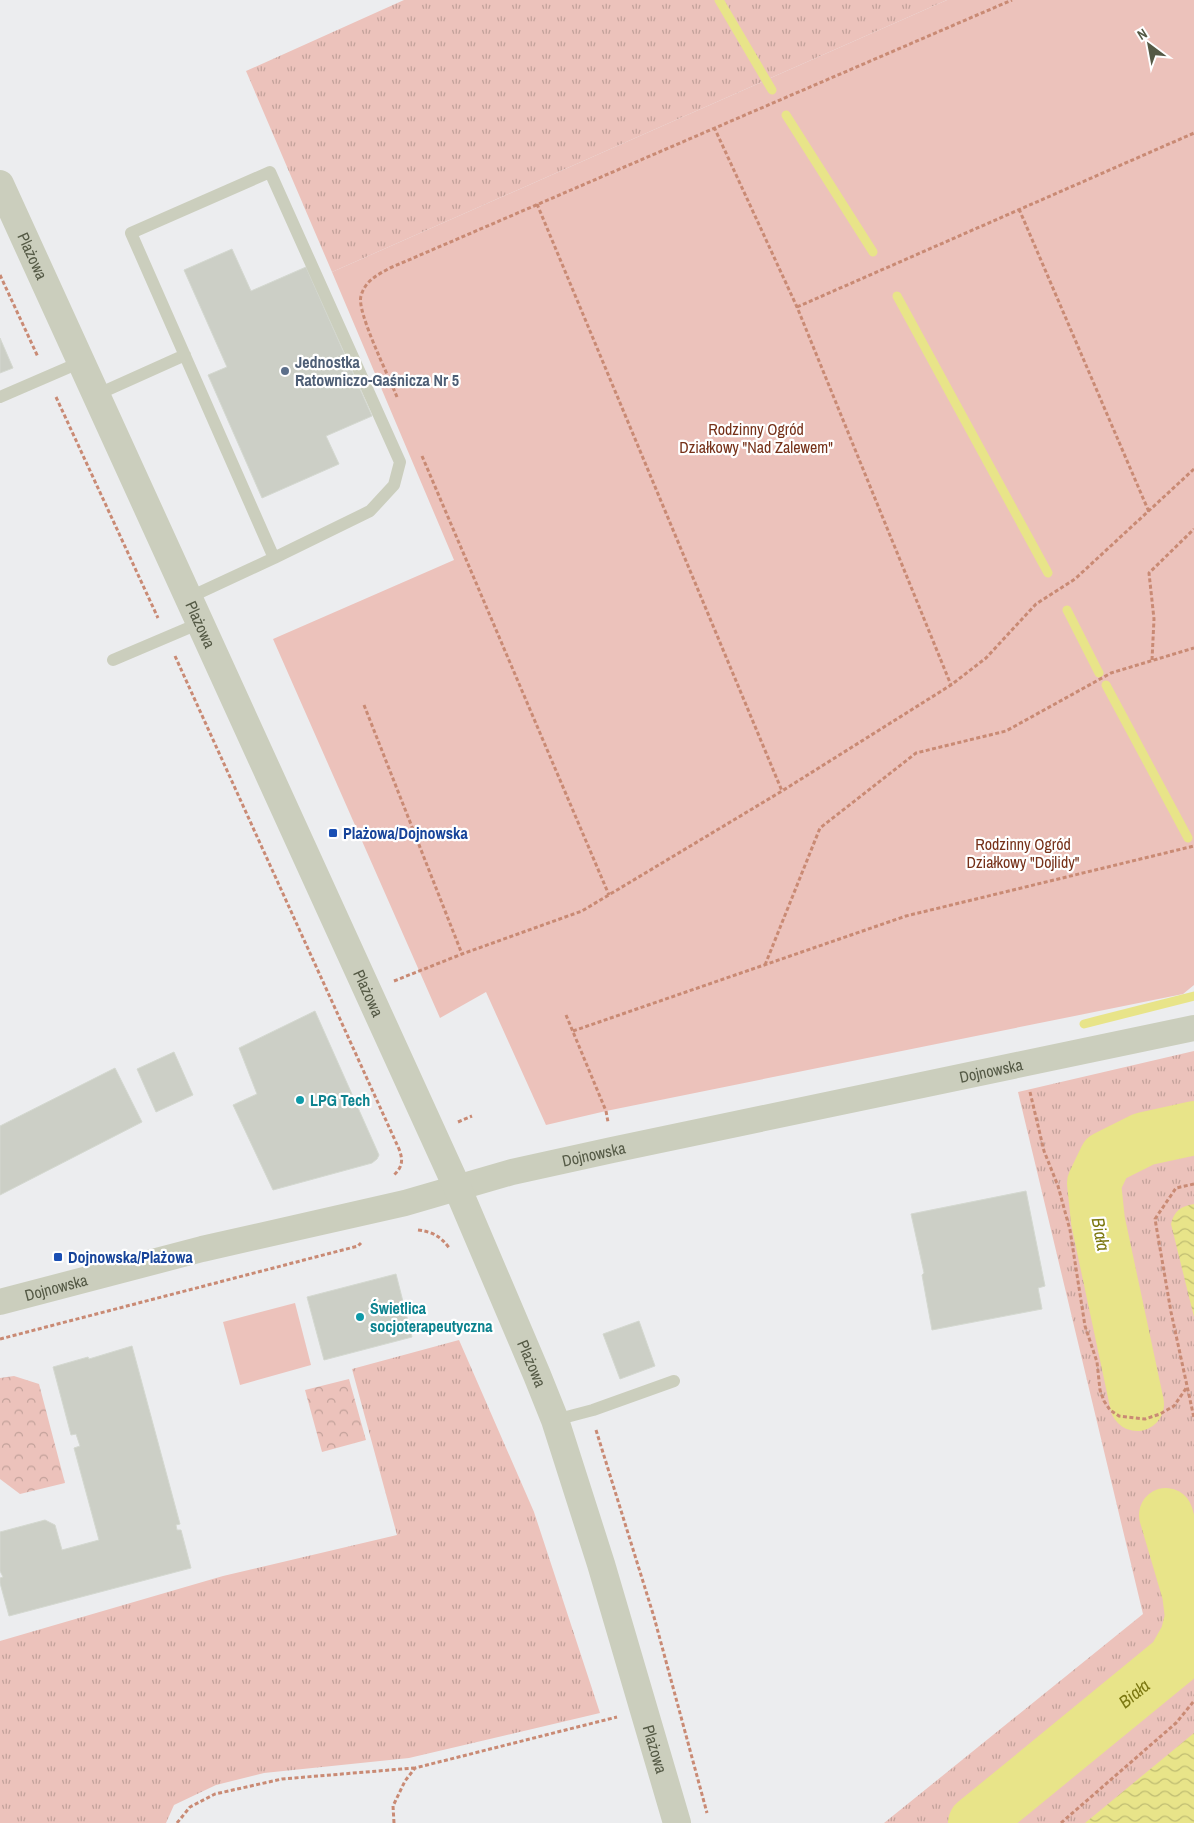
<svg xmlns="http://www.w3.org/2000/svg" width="1194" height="1823" viewBox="0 0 1194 1823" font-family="'Archivo Narrow',sans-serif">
	<defs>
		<pattern id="grass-tufts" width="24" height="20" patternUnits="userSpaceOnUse" patternTransform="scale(1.25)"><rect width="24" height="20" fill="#ecc2bb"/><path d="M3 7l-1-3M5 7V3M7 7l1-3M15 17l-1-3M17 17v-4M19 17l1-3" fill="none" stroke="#c2a19a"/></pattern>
		<pattern id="park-crowns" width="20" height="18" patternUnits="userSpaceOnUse" patternTransform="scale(1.25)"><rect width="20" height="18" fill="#ecc2bb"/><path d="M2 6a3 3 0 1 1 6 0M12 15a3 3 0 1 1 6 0" fill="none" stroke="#c2a19a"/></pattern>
		<pattern id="water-waves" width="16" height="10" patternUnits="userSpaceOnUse" patternTransform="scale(1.25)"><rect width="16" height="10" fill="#e8e489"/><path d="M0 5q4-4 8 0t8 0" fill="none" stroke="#bfbc72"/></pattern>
	</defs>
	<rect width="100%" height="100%" fill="#ecedef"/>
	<path fill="url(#grass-tufts)" d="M 404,0 L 947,0 L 332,272 L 246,71 Z
		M 1194,1051 L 1194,1823 L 884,1823 L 1143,1614 L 1018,1092 Z
		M 459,1340 L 534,1512 L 600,1713 L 409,1758 L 264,1773 L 216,1785 L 174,1805 L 166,1823 L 0,1823 L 0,1641 L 223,1576 L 397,1535 L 352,1369 Z"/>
	<path fill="url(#park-crowns)" d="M 14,1376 L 39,1384 L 65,1483 L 20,1494 L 0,1479 L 0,1378 Z
		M 349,1379 L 366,1440 L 322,1452 L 305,1390 Z"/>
	<path fill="#ecc2bb" d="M 947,0 L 1194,0 L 1194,985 L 1183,994 L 606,1111 L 546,1125 L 486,992 L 440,1018 L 273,639 L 454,560 L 332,272 Z
		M 295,1303 L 311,1365 L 240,1385 L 223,1322 Z"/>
	<path fill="url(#water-waves)" d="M 1194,1204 L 1194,1317 L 1171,1224 C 1174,1211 1181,1206 1194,1204 Z
		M 1194,1733 L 1194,1823 L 1085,1823 Z"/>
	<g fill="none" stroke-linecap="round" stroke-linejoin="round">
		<path stroke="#e8e489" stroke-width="9" d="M 719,0 L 772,90
			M 786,115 L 873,252
			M 897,296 L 1048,573
			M 1067,610 L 1099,673
			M 1106,685 L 1188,838
			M 1084,1024 L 1194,996"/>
		<g stroke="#e8e489" stroke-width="54">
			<path d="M 1137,1404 L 1098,1221 L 1094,1183 L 1106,1158 L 1144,1139 L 1194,1128"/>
			<path id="s1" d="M 975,1823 L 1174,1660 L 1187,1637 L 1192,1617 L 1189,1593 L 1166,1515"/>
		</g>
	</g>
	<path fill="#cccfc6" stroke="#d4d8d0" d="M 232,249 L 251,291 L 306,267 L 372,416 L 326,436 L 339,464 L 262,498 L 208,375 L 227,367 L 184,270 Z
		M 0,338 L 13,368 L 0,373 Z
		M 315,1011 L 379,1155 L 377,1159 L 372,1163 L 273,1190 L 233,1105 L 257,1094 L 239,1048 Z
		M 174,1052 L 193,1095 L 156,1112 L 137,1069 Z
		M 115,1068 L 142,1122 L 0,1195 L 0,1126 Z
		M 1026,1191 L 1045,1286 L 1038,1288 L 1042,1309 L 932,1330 L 922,1275 L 924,1273 L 911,1214 Z
		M 396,1274 L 412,1337 L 324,1360 L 307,1297 Z
		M 639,1321 L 655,1366 L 620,1379 L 603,1334 Z
		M 132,1346 L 180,1524 L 176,1525 L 177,1530 L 181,1530 L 191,1568 L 9,1616 L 0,1583 L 0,1578 L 3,1577 L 0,1571 L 0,1532 L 45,1520 L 55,1525 L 62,1550 L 99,1540 L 74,1448 L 80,1446 L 76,1434 L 71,1435 L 53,1367 L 88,1357 L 89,1359 Z"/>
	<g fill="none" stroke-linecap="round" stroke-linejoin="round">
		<path stroke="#c98a74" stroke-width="3" stroke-dasharray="4 2.5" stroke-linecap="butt" d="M 714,127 L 797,307 L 951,685
			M 537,204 L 782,791
			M 1019,209 L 1149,512
			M 0,275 L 38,357
			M 797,307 L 1194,133
			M 56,397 L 158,618
			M 397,397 C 390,379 356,311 361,296 C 365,281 377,275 390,268 L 1012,0
			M 422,456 L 609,895
			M 175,656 L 399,1149 C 403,1160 403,1166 394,1175
			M 1152,660 L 1154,619 L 1149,573 L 1194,529
			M 364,705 L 462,954
			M 765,965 L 820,828 L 916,753 L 1006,731 L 1111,673 L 1194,648
			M 394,981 L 462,954 L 582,911 L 782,791 L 951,685 L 986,658 L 1036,604 L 1075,579 L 1194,469
			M 566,1015 L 606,1111 L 608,1122
			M 573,1031 L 906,916 L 1194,846
			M 1030,1092 L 1044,1151 L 1058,1186 L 1070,1230 L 1085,1326 L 1097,1362 L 1100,1390 L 1104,1401 L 1110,1410 L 1119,1416 L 1145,1419 L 1160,1414 L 1174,1406 L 1187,1387
			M 458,1122 L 472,1116
			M 1194,1184 L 1176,1188 L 1155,1219 L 1171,1312 L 1194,1418
			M 418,1230 C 434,1232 441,1237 450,1249
			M 0,1339 L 358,1246 L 361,1243
			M 596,1430 L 654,1617 L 707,1813
			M 177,1823 L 190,1807 L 215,1794 L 282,1779 L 414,1768
			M 394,1823 L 393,1806 L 405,1781 L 415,1768 L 617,1717
			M 1061,1823 L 1176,1723 L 1194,1701"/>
		<path stroke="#cbcebd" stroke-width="12" d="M 96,395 L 185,355
			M 0,397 L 81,362
			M 188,598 L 274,558 L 131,233 L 270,172 L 400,462 L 394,485 L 370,511 L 274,558
			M 113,660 L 200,623
			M 555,1420 L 593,1410 L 674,1381"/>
		<path stroke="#cbcebd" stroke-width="26" id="s2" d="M 0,1302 L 202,1249 L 405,1203 L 512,1172 L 612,1150 L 1194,1028"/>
		<path stroke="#cbcebd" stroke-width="28" id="s3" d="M 0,184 L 457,1187 L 537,1375 L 555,1420 L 601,1564 L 677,1823"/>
	</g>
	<circle fill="#5c6f8a" stroke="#fff" stroke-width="2" cx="285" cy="371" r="5"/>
	<g fill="#1a4fb4" stroke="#fff" stroke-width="2">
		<rect x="328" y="828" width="10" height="10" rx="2.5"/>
		<rect x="53" y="1252" width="10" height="10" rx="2.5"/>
	</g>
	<g fill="#0f9aa8" stroke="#fff" stroke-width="2">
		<circle cx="300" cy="1100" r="5"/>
		<circle cx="360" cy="1317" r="5"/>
	</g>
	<g text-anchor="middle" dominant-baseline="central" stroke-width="4.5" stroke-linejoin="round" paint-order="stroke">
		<g font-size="16" fill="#545945" stroke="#fff">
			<text stroke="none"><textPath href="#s3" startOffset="79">Plażowa</textPath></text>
			<text stroke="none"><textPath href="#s3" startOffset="484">Plażowa</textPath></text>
			<text stroke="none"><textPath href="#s3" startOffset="889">Plażowa</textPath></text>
			<text stroke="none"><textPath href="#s2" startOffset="1018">Dojnowska</textPath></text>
			<text stroke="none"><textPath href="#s2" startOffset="612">Dojnowska</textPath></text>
			<text stroke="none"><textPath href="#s2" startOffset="58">Dojnowska</textPath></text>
			<text stroke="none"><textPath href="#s3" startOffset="1294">Plażowa</textPath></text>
			<text stroke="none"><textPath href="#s3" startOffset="1699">Plażowa</textPath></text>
		</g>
		<g font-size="16" font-weight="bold" fill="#4e5e75" stroke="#fff" text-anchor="start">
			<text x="295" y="362">Jednostka<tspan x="295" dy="18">Ratowniczo-Gaśnicza Nr 5</tspan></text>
		</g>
		<g font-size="16" fill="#763119" stroke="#fff">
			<text x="756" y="429">Rodzinny Ogród<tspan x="756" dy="18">Działkowy "Nad Zalewem"</tspan></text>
			<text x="1023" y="844">Rodzinny Ogród<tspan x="1023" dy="18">Działkowy "Dojlidy"</tspan></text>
		</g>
		<g font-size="16" font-weight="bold" fill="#164399" stroke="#fff" text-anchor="start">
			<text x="343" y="833">Plażowa/Dojnowska</text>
			<text x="68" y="1257">Dojnowska/Plażowa</text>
		</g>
		<g font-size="16" font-weight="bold" fill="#0d838f" stroke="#fff" text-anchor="start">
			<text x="310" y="1100">LPG Tech</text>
			<text x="370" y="1308">Świetlica<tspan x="370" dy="18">socjoterapeutyczna</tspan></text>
		</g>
		<g font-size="18" font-style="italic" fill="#7c7811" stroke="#fff">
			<text transform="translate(1101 1234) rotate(79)">Biała</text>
			<text stroke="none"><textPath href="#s1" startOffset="205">Biała</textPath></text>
		</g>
	</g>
	<g transform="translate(1149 45) rotate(328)" stroke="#ffffff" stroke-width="4" paint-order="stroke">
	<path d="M0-4L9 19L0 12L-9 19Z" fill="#545945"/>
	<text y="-8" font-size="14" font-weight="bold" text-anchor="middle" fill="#545945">N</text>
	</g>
</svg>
